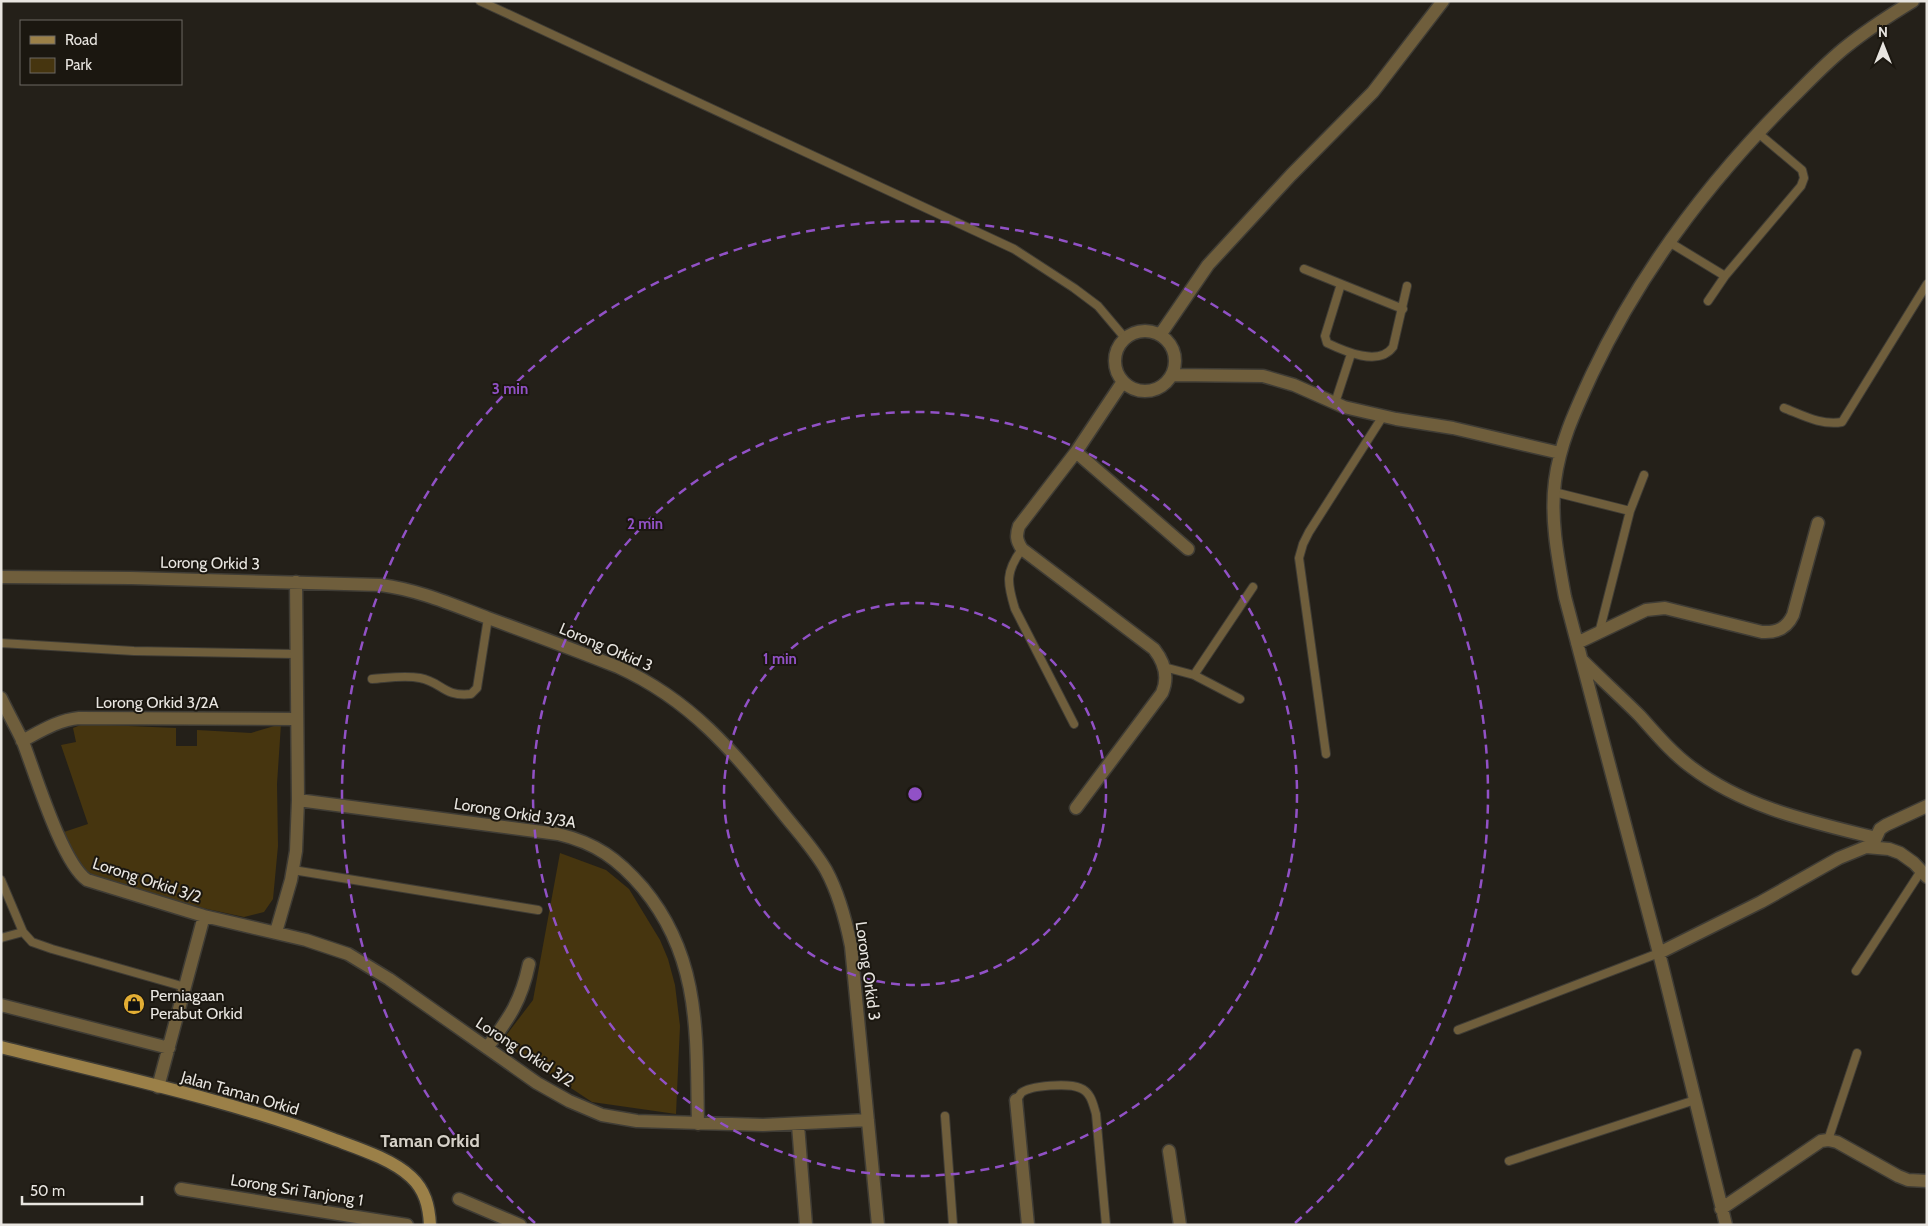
<svg xmlns="http://www.w3.org/2000/svg" width="1928" height="1226" viewBox="0 0 1928 1226" font-family="Cabin,sans-serif">
	<rect width="100%" height="100%" fill="#242019"/>
	<path fill="#46350f" d="M 83,724 L 176,728 L 176,746 L 197,746 L 197,730 L 251,733 L 281,724 L 277,784 L 278,846 L 273,899 L 264,912 L 244,917 L 198,907 L 93,877 L 76,863 L 64,832 L 88,824 L 61,745 L 76,742 L 73,728 Z
		M 560,853 L 606,870 L 629,889 L 660,940 L 668,959 L 675,985 L 680,1026 L 676,1114 L 592,1102 L 501,1042 L 533,1000 Z"/>
	<g fill="none" stroke-linecap="round" stroke-linejoin="round">
		<g stroke="#3f3c35" stroke-width="10">
			<path id="lane" d="M 480,1 L 1014,249 L 1074,288 L 1098,306 L 1125,338
				M 1669,242 L 1725,276
				M 1304,269 L 1403,309
				M 1341,284 L 1325,336 L 1327,343 C 1344,351 1379,367 1393,347 L 1407,286
				M 1708,301 L 1725,276 L 1801,186 L 1804,178 L 1802,170 L 1758,133
				M 1335,403 L 1351,354
				M 1784,408 C 1802,415 1822,426 1842,422 L 1927,284
				M 1554,492 L 1630,511
				M 1022,549 C 1005,572 1007,583 1015,609 L 1074,724
				M 1599,633 L 1630,511 L 1644,475
				M 1,643 L 134,651 L 296,654
				M 1164,667 L 1194,675 L 1240,699
				M 1194,675 L 1253,587
				M 372,679 C 388,678 404,675 420,678 C 442,682 443,697 471,694 L 477,688 L 488,618
				M 1326,754 L 1299,558 L 1303,544 L 1309,532 L 1383,416
				M 293,870 L 538,910
				M 1,880 L 23,932
				M 1,938 L 23,932 L 32,942 L 52,949 L 185,987
				M 1856,971 L 1921,871
				M 1458,1030 L 1659,953
				M 1016,1100 C 1017,1099 1021,1094 1021,1093 C 1031,1085 1069,1083 1080,1088 C 1091,1092 1093,1104 1096,1114 L 1106,1225
				M 945,1116 L 953,1225
				M 1828,1140 L 1857,1053
				M 1509,1161 L 1695,1100"/>
		</g>
		<g stroke="#3f3c35" stroke-width="15">
			<path id="street" d="M1115 361a30 30 0 1 1 60 0a30 30 0 1 1-60 0Z
				M 1160,335 L 1208,265 L 1291,175 L 1373,92 L 1443,1
				M 1172,375 L 1263,376 L 1294,385 L 1344,407 L 1396,419 L 1453,428 L 1560,453
				M 1076,452 L 1188,549
				M 1,577 L 131,578 L 381,585 C 419,590 453,605 488,618 C 532,634 575,650 618,667 C 691,700 733,751 782,812 C 797,831 814,849 826,870 C 838,892 846,921 851,946 L 878,1225
				M 1577,643 L 1646,610 L 1665,608 L 1762,632 C 1777,633 1787,628 1793,615 L 1818,523
				M 1582,660 C 1601,679 1621,697 1640,716 C 1656,734 1672,753 1691,767 C 1745,808 1812,822 1876,838
				M 1,698 C 8,713 16,727 23,742 C 35,773 62,863 87,880 L 204,916 L 306,940 L 348,954 L 389,979 L 537,1083 L 569,1101 L 602,1115 L 637,1121 L 763,1125 L 868,1120
				M 22,741 C 41,731 58,720 79,718 L 296,719
				M 298,800 L 558,834 C 596,843 618,859 643,888 C 702,959 696,1037 698,1124
				M 1076,808 L 1162,693 C 1169,677 1165,663 1154,649 L 1022,549 C 1016,540 1016,535 1019,526 L 1076,452 L 1122,383
				M 1873,844 L 1880,829 L 1886,825 L 1927,806
				M 276,932 L 291,880 L 296,851 L 298,800 L 296,582
				M 1659,953 L 1761,902 L 1839,858 L 1866,847 L 1889,849 L 1900,853 L 1914,863 L 1927,877
				M 1,1005 L 169,1048
				M 487,1048 C 509,1018 521,1002 529,964
				M 158,1087 L 204,916
				M 1016,1100 L 1028,1225
				M 798,1125 L 806,1225
				M 1169,1151 L 1180,1225
				M 181,1189 L 407,1225
				M 459,1199 L 520,1225
				M 1721,1209 L 1821,1141 L 1828,1140 L 1837,1142 L 1898,1176 L 1908,1180 L 1927,1181
				M 1726,1225 L 1659,953 L 1565,597 C 1558,559 1550,519 1555,481 C 1560,442 1576,409 1592,374 C 1642,268 1712,177 1795,95 C 1812,78 1828,61 1847,46 C 1868,29 1890,15 1913,1"/>
		</g>
		<g stroke="#3f3c35" stroke-width="15">
			<path id="secondary" d="M 1,1047 C 111,1075 227,1099 333,1139 C 357,1148 392,1159 411,1177 C 425,1190 429,1206 430,1225"/>
		</g>
		<use href="#lane" stroke="#6f5e3c" stroke-width="8"/>
		<use href="#street" stroke="#6f5e3c" stroke-width="12"/>
		<use href="#secondary" stroke="#9b8048" stroke-width="12"/>
	</g>
	<g fill="none" stroke="#9151c6" stroke-width="2.5" stroke-dasharray="9 6">
		<circle cx="915" cy="794" r="191"/>
		<circle cx="915" cy="794" r="382"/>
		<path d="M535 1223A573 573 0 1 1 1295 1223"/>
	</g>
	<defs>
		<g id="shop-disc" transform="scale(1.125)"><circle r="9.5" fill="#e3ae34" stroke="#1b1710"/><path d="M-5-2.5h2.3a2.7 3.5 0 0 1 5.4 0H5L5.5 6h-11ZM-1.5-2.5h3a1.5 2.3 0 0 0-3 0Z" fill="#111"/></g>
	</defs>
	<g fill-rule="evenodd">
		<use href="#shop-disc" x="134" y="1004"/>
	</g>
	<g text-anchor="middle" dominant-baseline="central" stroke-width="4" stroke-linejoin="round" paint-order="stroke">
		<g font-size="16" fill="#e8e5e0" stroke="#1b1710">
			<text transform="translate(210 563) rotate(1)">Lorong Orkid 3</text>
			<text transform="translate(606 647) rotate(23)">Lorong Orkid 3</text>
			<text x="157" y="702">Lorong Orkid 3/2A</text>
			<text transform="translate(515 813) rotate(9)">Lorong Orkid 3/3A</text>
			<text transform="translate(147 880) rotate(18)">Lorong Orkid 3/2</text>
			<text transform="translate(868 971) rotate(82)">Lorong Orkid 3</text>
			<text transform="translate(525 1052) rotate(33)">Lorong Orkid 3/2</text>
			<text transform="translate(240 1093) rotate(16)">Jalan Taman Orkid</text>
			<text transform="translate(297 1190) rotate(9)">Lorong Sri Tanjong 1</text>
		</g>
		<g font-size="16" fill="#e8e5e0" stroke="#1b1710" text-anchor="start">
			<text x="150" y="995">Perniagaan<tspan x="150" dy="18">Perabut Orkid</tspan></text>
		</g>
		<g font-size="18" font-weight="bold" fill="#d5d0c7" stroke="#1b1710">
			<text x="430" y="1141">Taman Orkid</text>
		</g>
	</g>
	<circle cx="915" cy="794" r="8" fill="#9151c6" stroke="#1b1710" stroke-width="2.5"/>
	<g font-size="15" text-anchor="middle" font-weight="bold" fill="#9151c6" stroke="#1b1710" stroke-width="4" stroke-linejoin="round" paint-order="stroke">
		<text x="510" y="394">3 min</text>
		<text x="645" y="529">2 min</text>
		<text x="780" y="664">1 min</text>
	</g>
	<rect width="1928" height="1226" fill="none" stroke="#e8e5e0" stroke-width="5"/>
	<rect x="20" y="20" width="162" height="65" fill="#1b1710" stroke="#6d6963"/>
	<rect x="30" y="36" width="25" height="8" fill="#9b8048" stroke="#6d6963"/>
	<text x="65" y="45" font-size="15" fill="#e8e5e0">Road</text>
	<rect x="30" y="58" width="25" height="15" fill="#46350f" stroke="#6d6963"/>
	<text x="65" y="70" font-size="15" fill="#e8e5e0">Park</text>
	<g transform="translate(1883 45)" stroke="#1b1710" stroke-width="4" paint-order="stroke">
	<path d="M0-4L9 19L0 12L-9 19Z" fill="#e8e5e0"/>
	<text y="-8" font-size="14" font-weight="bold" text-anchor="middle" fill="#e8e5e0">N</text>
	</g>
	<path d="M22 1196v8h120v-8" fill="none" stroke="#e8e5e0" stroke-width="2.5"/>
	<text x="30" y="1196" font-size="15" fill="#e8e5e0" stroke="#1b1710" stroke-width="4" paint-order="stroke">50 m</text>
</svg>
